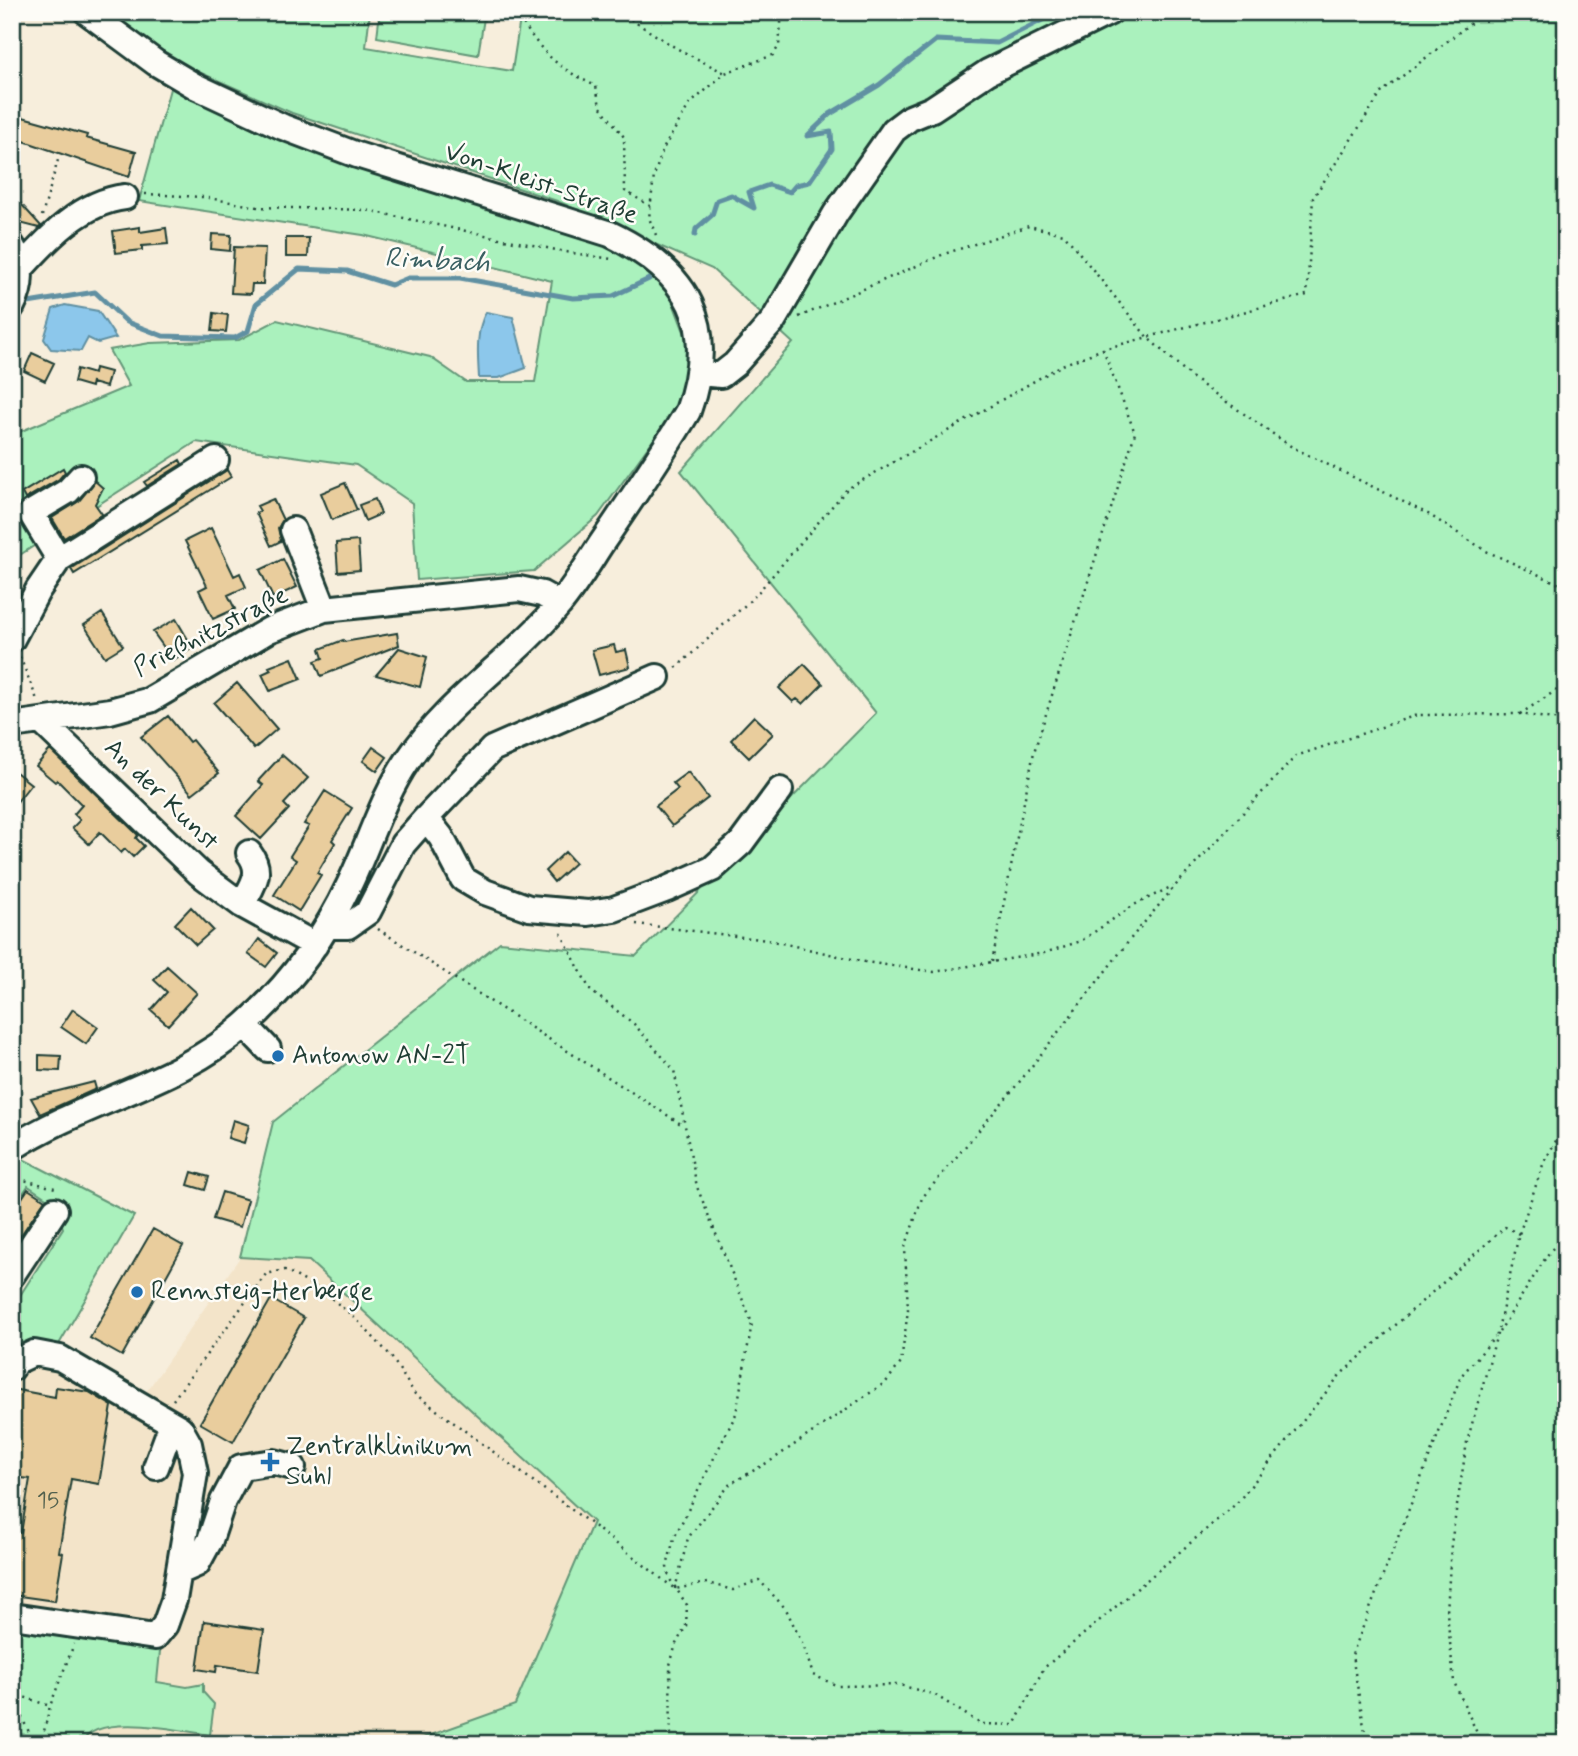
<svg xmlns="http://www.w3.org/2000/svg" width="1578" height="1756" viewBox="0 0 1578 1756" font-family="Mynerve,sans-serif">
	<rect width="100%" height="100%" fill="#f7eedc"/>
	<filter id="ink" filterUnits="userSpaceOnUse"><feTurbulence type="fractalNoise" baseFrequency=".0143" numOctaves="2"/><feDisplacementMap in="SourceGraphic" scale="14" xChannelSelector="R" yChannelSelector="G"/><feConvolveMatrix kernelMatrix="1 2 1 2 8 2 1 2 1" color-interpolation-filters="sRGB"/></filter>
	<g filter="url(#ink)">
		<path fill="#f3e4c9" d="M 240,1257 L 309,1261 L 593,1522 L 515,1705 L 406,1744 L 12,1744 L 12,1362 L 34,1351 L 140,1401 Z"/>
		<path fill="#aaf1bd" stroke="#649778" stroke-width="2" d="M 110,12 L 370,12 L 366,47 L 512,71 L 521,12 L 1566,12 L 1566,1744 L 406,1744 L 515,1705 L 593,1522 L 309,1261 L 240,1257 L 273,1122 L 500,942 L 636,956 L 876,713 L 681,471 L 793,343 L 712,269 L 557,201 L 292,113 L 176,62 Z
			M 380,12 L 485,12 L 478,55 L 377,37 Z
			M 171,85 L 593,239 L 665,282 L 691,350 L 677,407 L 598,516 L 534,571 L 417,580 L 412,503 L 356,465 L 196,442 L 12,560 L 12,435 L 129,386 L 109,350 L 150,343 L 239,340 L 277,320 L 430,357 L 466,382 L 535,382 L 552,281 L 363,235 L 139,201 Z
			M 21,1158 L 134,1216 L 58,1346 L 12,1346 L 12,1308 L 63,1228 L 55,1204 L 28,1186 L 12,1210 L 12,1163 Z
			M 12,1627 L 160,1651 L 157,1682 L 187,1687 L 203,1684 L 203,1692 L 214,1704 L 210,1735 C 183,1731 93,1711 82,1744 L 49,1744 L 47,1739 L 12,1733 Z"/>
		<path fill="#8cc7eb" stroke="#6090a2" stroke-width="2" d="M 65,305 L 98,311 L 116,338 L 98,343 L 88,338 L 81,351 L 51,349 L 44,339 L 53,309 Z
			M 486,312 L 513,317 L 526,368 L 499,378 L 479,378 C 478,357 475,332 486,312 Z"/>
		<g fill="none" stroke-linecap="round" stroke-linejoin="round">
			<path stroke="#6090a2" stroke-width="5" d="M 695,235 L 696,229 L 712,215 L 717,200 L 731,195 L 754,208 L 749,192 L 769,185 L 790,192 L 796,185 L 809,182 L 832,149 L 831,132 L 807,136 L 830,114 L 879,85 L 936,40 L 997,43 L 1058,12
				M 22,304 L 95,292 L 127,322 L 163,336 L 235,338 L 248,331 L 256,304 L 299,269 L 347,271 L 391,285 L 408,278 L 460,278 L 573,298 L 613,296 L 649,279"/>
		</g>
		<path fill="#e9cd9d" stroke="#1f3d34" stroke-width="2" d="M 12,114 L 87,135 L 86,138 L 136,152 L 129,177 L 12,137 Z
			M 12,194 L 41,226 L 39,228 L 12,221 Z
			M 140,227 L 140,232 L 166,228 L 168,244 L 142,246 L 142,250 L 116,253 L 113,231 Z
			M 212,234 L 231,235 L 230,251 L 211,249 Z
			M 286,238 L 309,238 L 308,257 L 286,257 Z
			M 234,247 L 265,248 L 263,284 L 252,284 L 251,294 L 231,293 Z
			M 214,313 L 228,315 L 226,332 L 212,331 Z
			M 32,353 L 54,363 L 45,381 L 24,371 Z
			M 95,368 L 110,372 L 106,387 L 92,383 L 92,381 L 91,387 L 74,382 L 77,369 L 94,374 Z
			M 180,460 L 182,464 L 147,486 L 144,482 Z
			M 63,468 L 65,472 L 59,479 L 25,499 L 22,493 Z
			M 227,470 L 231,477 L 74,574 L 71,569 Z
			M 95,481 L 103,488 L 95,504 L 102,514 L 64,538 L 52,518 L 79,501 Z
			M 345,483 L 357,510 L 332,520 L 321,493 Z
			M 273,499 L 283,520 L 278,528 L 281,541 L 271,546 L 256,513 L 260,511 L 257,506 Z
			M 375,499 L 381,514 L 365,521 L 359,505 Z
			M 211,528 L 234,576 L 240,573 L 246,587 L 228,595 L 235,609 L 213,619 L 199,590 L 207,586 L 185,541 Z
			M 358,541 L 360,570 L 338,572 L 336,543 Z
			M 283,559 L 297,587 L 273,598 L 260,570 Z
			M 102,613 L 123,646 L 105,657 L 84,625 Z
			M 176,619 L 193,648 L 173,660 L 153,632 Z
			M 397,633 L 399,645 L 321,676 L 315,661 L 323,658 L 320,649 L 343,640 L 344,642 Z
			M 614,645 L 616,652 L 626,650 L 630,667 L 599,675 L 592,650 Z
			M 399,648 L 427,657 L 420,687 L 376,675 Z
			M 292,658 L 301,679 L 270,691 L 262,674 L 271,670 L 269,667 Z
			M 804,664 L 823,684 L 803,704 L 797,699 L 793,702 L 779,688 Z
			M 237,683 L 277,729 L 254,749 L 214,703 Z
			M 168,716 L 189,742 L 192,740 L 219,773 L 192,794 L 141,737 Z
			M 754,716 L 773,734 L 749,758 L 731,740 Z
			M 373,747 L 387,757 L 377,771 L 363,761 Z
			M 50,750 L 138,835 L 136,838 L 144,846 L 133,857 L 125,849 L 121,853 L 100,832 L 89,844 L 72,828 L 80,820 L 74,814 L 82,805 L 57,780 L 55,782 L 36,766 Z
			M 282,755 L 308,778 L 284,804 L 289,809 L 261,839 L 236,816 L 263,785 L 258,781 Z
			M 12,769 L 31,784 L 12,808 Z
			M 688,772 L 708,798 L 672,826 L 656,806 L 678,789 L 673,783 Z
			M 325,791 L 352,808 L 332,840 L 335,843 L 317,873 L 321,875 L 299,911 L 274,895 L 296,860 L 290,856 L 309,826 L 304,824 Z
			M 565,852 L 575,863 L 554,882 L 545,871 Z
			M 191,907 L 213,930 L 196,945 L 175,924 Z
			M 259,939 L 277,953 L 266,967 L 248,954 Z
			M 167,966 L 197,993 L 168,1025 L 151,1010 L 167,992 L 154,980 Z
			M 73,1009 L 98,1027 L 86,1044 L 61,1027 Z
			M 39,1055 L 61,1056 L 60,1071 L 39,1070 Z
			M 94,1082 L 96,1089 L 40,1114 L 31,1098 Z
			M 233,1120 L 249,1125 L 244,1143 L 228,1138 Z
			M 192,1172 L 209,1177 L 205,1190 L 188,1185 Z
			M 28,1189 L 45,1200 L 12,1248 L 12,1213 Z
			M 222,1192 L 248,1200 L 240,1227 L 213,1219 Z
			M 153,1229 L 183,1246 L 122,1356 L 90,1338 Z
			M 271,1299 L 304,1318 L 233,1442 L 200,1423 Z
			M 56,1387 L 89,1392 L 112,1406 L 99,1484 L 71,1479 L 59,1552 L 63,1553 L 55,1601 L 12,1595 L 12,1532 L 21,1533 L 30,1479 L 12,1477 L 12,1389 L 55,1397 Z
			M 204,1621 L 264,1630 L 258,1671 L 217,1665 L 216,1672 L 197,1669 Z"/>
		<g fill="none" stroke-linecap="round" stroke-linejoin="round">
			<g stroke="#1f3d34" stroke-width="30">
				<path id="minor" d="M 12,246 C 23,265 22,287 12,306
					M 21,268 C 49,237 82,202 125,197
					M 699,373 L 721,375 L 735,364 L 773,321 L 836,213 L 894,130 L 910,118 L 932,109 L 988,72 L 1110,12
					M 293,530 L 324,609
					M 59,559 L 31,513 L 68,491 L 81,477
					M 12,639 L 38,590 L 59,559 L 216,460
					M 43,723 L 199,873 L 242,905 L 315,945
					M 12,725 L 110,711 L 150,700 L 269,630 L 324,609 L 519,589 L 542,594 L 560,604
					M 426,818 L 492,749 L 657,677
					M 242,905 C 252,885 264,873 249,853
					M 328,926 L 348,926 L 368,912 L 403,844 L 426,818 L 441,837 L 463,879 L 485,892 L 529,908 L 588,913 L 614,909 L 667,889 L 712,869 L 741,843 L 780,790
					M 245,1025 L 268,1049
					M 12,1148 C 86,1100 179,1084 246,1024 C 289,985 324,938 349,885 C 369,844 382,798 408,760 C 448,700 513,660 559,605 C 575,586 588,564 601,544 C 631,500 661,456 688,411 C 719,325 689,272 610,234 L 357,155 L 283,127 L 195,86 L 156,63 L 87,12
					M 12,1275 L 55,1210
					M 12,1368 L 15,1362 L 34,1353 L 60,1358 L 180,1428 L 189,1444 L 195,1473 L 174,1600 L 165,1625 L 155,1637 L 12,1616
					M 156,1467 L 172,1424
					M 179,1572 L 197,1564 L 210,1540 L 223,1501 L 241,1467 L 274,1462 L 293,1467"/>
			</g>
			<path stroke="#1f3d34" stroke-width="2.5" stroke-dasharray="2 5" stroke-linecap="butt" d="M 516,12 C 540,51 555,67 596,86 L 600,106 L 624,137 L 625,191 L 652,207
				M 619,12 L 676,48 L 725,73
				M 145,194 L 203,197 L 258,207 L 366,210 L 566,252 L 612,259
				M 42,216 L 58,160
				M 656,235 L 649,218 L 654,176 L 663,149 L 689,105 L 725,73 L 773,55 L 779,46 L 782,12
				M 799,317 L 944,254 L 1029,226 L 1064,234 L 1148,338 L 1195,380 L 1292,447 L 1428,514 L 1486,551 L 1566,587
				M 20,657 L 38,702
				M 676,668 L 754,597 L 847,489 L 1062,365 L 1103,349 L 1307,295 L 1313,198 L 1382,92 L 1485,12
				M 1520,714 L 1566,684
				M 636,924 L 768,940 L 865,962 L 934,972 L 1044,953 L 1081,941 L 1134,905 L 1173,886
				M 378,929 L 684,1126
				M 561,933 L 590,990 L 634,1024 L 674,1070 L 697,1187 L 752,1323 L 736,1414 L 674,1538 L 667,1567 L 669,1578 L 687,1605 L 686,1626 L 676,1644 L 670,1665 L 671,1744
				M 992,962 L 1034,752 L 1135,433 L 1103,349
				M 12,1177 L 55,1188
				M 1499,1332 L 1550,1251 L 1566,1236
				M 173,1400 L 266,1274 L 285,1270 L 324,1292 L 356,1319 L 390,1355 L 415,1394 L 591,1524 L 675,1589 L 707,1583 L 733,1590 L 759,1580 L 786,1609 L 804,1647 L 813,1675 L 838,1686 L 900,1685 L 935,1695 L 981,1724 L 1014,1725 L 1044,1668 L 1237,1503 L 1340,1375 L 1505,1227 L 1519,1234
				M 675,1589 L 688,1538 L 730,1484 L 772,1460 L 886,1382 L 901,1363 L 908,1310 L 905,1248 L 922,1198 L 1021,1080 L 1132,937 L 1176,885 L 1296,756 L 1417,715 L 1520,714 L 1566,721
				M 12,1693 L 50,1706
				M 12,1698 L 35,1744
				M 41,1744 L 50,1706 L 74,1644
				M 1367,1744 L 1352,1655 L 1461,1376 L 1495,1337
				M 1482,1744 L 1454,1682 L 1447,1613 L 1451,1544 L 1467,1442 L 1497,1334 L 1519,1234 L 1544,1162 L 1566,1123"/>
			<use href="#minor" stroke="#fdfcf7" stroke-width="24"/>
		</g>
	</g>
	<g fill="#1f6fb2" stroke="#fdfcf7" stroke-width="2.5">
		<circle cx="278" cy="1056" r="7"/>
		<circle cx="137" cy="1292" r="7"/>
		<path d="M266.5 1451.5h7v7h7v7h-7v7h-7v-7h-7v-7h7z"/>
	</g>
	<g text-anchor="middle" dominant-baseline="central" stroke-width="5" stroke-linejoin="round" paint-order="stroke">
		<g font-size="23" fill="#52614e">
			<text x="48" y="1501">15</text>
		</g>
		<g font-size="26" fill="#1f3d34" stroke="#fdfcf7">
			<text transform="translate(541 184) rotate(19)">Von-Kleist-Straße</text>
			<text transform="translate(211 632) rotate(-27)">Prießnitzstraße</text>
			<text transform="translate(161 795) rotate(44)">An der Kunst</text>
		</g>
		<g font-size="26" fill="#1f3d34" stroke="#fdfcf7" text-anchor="start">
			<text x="292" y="1056">Antonow AN-2T</text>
			<text x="151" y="1292">Rennsteig-Herberge</text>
			<text x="286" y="1447">Zentralklinikum<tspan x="286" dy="30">Suhl</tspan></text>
		</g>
		<g font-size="28" font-style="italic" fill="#3a6062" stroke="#fdfcf7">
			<text transform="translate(437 261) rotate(3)">Rimbach</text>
		</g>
	</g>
	<rect width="1578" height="1756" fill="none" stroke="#fdfcf7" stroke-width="42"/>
	<rect x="21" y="21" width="1536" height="1714" fill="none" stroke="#1f3d34" stroke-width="2.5" filter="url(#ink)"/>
</svg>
